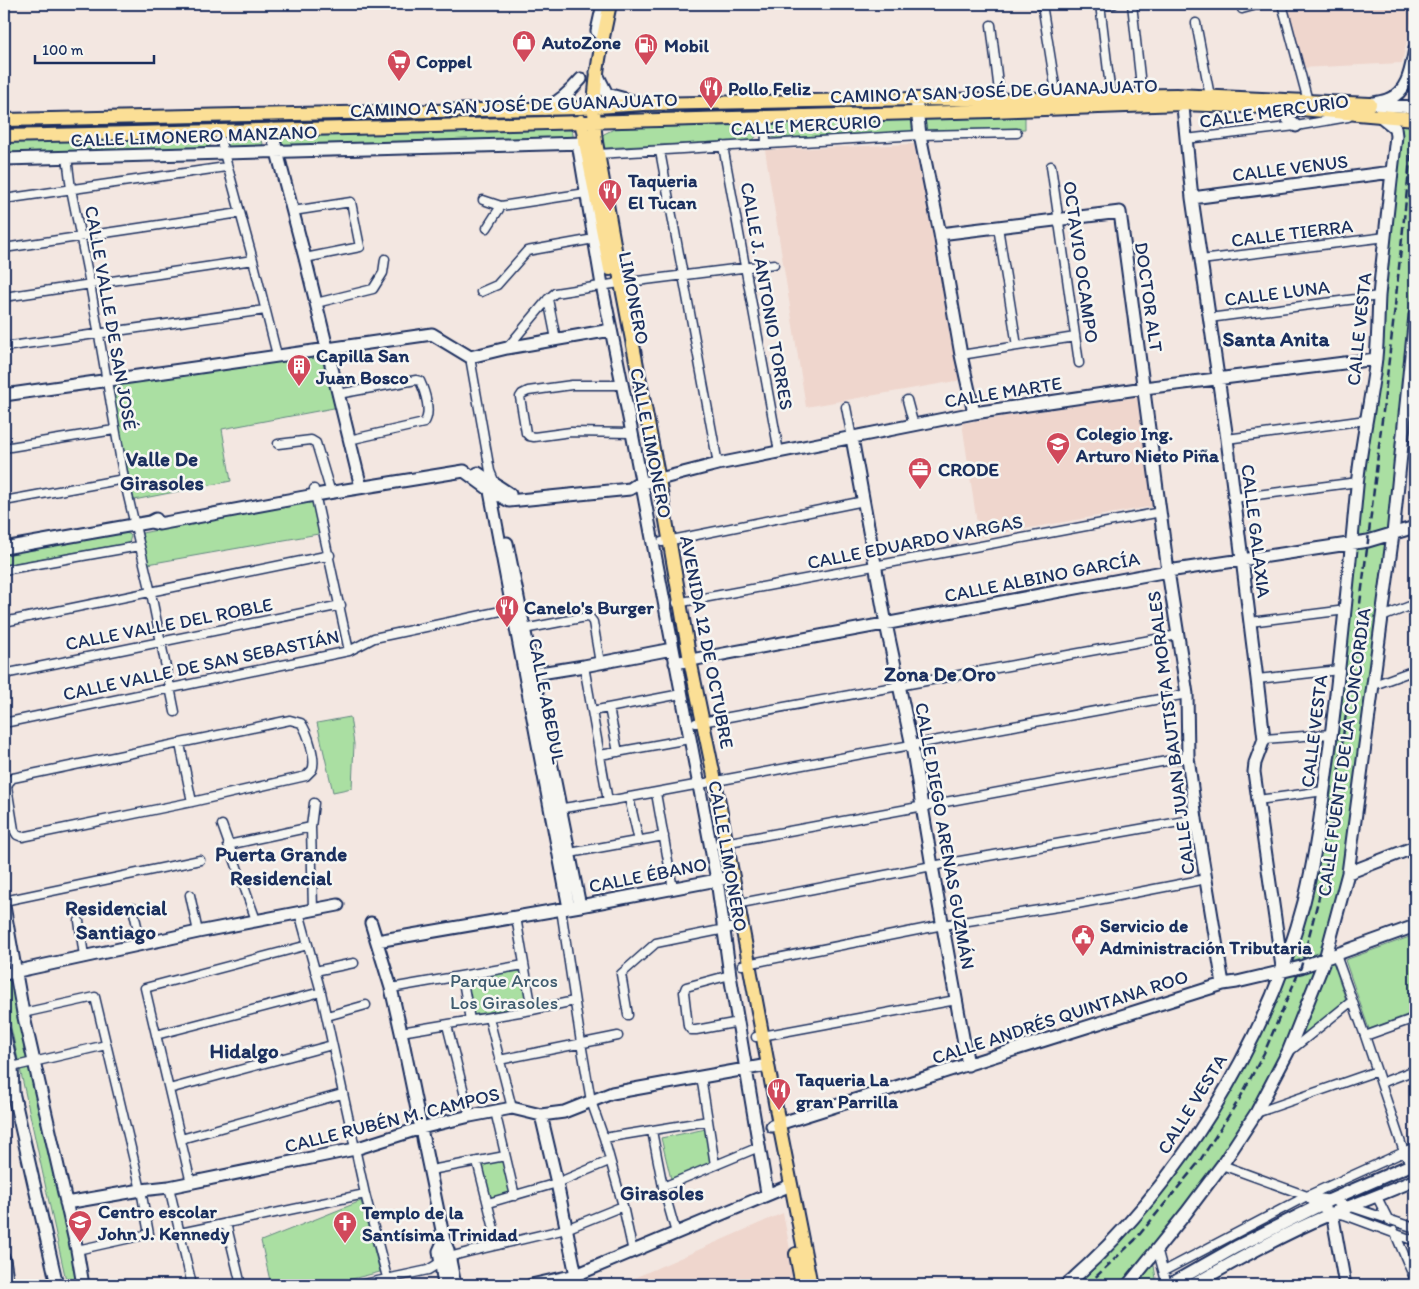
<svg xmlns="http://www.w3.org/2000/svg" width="1419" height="1289" viewBox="0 0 1419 1289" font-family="Itim,sans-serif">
	<rect width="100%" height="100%" fill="#f3e7e1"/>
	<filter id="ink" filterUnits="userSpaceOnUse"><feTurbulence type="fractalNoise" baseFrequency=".02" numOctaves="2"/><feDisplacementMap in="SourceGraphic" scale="10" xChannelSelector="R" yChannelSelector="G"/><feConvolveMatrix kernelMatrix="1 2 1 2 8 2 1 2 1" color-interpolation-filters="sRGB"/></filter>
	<g filter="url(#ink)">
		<path fill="#efd6cd" d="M 1294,4 L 1415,4 L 1402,63 L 1300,68 L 1287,19 Z
			M 914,144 L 962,380 L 806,407 L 765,150 Z
			M 1138,396 L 1154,506 L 979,537 L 962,423 Z
			M 783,1213 L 797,1285 L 618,1285 Z"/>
		<path fill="#aadfa2" stroke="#628780" d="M 1025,117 L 1025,129 L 924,131 L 919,123 L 926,119 Z
			M 909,120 L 913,122 L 915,127 L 912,131 L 907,132 L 775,138 L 770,136 L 770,128 L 773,124 Z
			M 1415,122 C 1415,167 1418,213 1415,258 C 1409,349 1396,439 1389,529 L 1358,538 L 1356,534 L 1381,349 L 1399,133 L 1402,123 Z
			M 754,125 L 757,128 L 758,134 L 753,140 L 601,148 L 599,140 L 604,134 L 616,128 Z
			M 570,128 L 573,134 L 573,139 L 278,146 L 279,139 L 286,137 Z
			M 257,137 L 263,143 L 262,147 L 226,147 L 224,142 L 228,139 Z
			M 204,139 L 210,141 L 210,148 L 4,154 L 4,142 Z
			M 325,350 L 339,407 L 222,429 L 231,481 L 134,500 L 109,384 Z
			M 316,499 L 324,533 L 148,564 L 142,533 Z
			M 121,532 L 129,534 L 131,536 L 129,543 L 4,565 L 4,553 Z
			M 1389,541 L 1343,876 L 1324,951 L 1289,963 C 1303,917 1317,871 1326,824 C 1342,732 1347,640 1356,548 Z
			M 350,717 L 354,744 L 352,788 L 333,792 L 317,723 Z
			M 1415,935 L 1415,1012 L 1369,1029 L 1345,960 Z
			M 1332,959 L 1346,1000 L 1298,1041 L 1327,962 Z
			M 523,967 L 530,1007 L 472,1017 L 464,977 Z
			M 1316,967 L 1299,1021 L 1233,1146 L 1124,1285 L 1073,1285 L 1183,1162 L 1283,977 Z
			M 6,978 L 9,980 L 11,984 L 79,1285 L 67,1285 L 4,995 L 4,979 Z
			M 706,1129 L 712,1162 L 671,1179 L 661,1138 Z
			M 504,1158 L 512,1196 L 491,1201 L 480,1161 Z
			M 361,1201 L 380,1272 L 328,1285 L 271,1285 L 261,1241 Z
			M 1153,1259 L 1157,1285 L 1132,1285 Z"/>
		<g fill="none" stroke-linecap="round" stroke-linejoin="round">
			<g stroke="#1b2f5e" stroke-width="11">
				<path id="street" d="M 1042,4 L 1057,98
					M 1100,4 L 1111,96
					M 1132,4 L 1142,95
					M 1241,4 L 1242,9 L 1261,4
					M 1282,4 L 1308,101
					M 1101,5 L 1114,4
					M 1196,23 L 1210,96
					M 991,25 L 1000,100
					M 765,117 L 766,144
					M 218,131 L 253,260 L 277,355
					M 1186,139 L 1296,126 L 1348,117
					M 723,146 L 779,452
					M 660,151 L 718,464
					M 598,154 L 920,135 L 1017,133
					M 67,157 L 71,189 L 90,284 L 124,479 L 151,593 L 175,712
					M 1051,166 L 1079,363
					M 4,199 L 226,167
					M 483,200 L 501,206 L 586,193
					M 293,211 L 351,202 L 360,247 L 305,258
					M 998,227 L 1017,346
					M 487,228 L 501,206
					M 4,248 L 240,213
					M 1201,260 L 1386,237
					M 481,292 L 497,285 L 527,251 L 594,239
					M 4,297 L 253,260
					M 548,299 L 556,339
					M 316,303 L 373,289 L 383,273 L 385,259
					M 1209,318 L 1379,296
					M 4,347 L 265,310
					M 507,348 L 548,299 L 555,293 L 613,284 L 774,264
					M 961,355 L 1075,337
					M 471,363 L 490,471 L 495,483
					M 623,385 L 572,385 L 528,391 L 522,394 L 520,397 L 526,433 L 529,436 L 534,437 L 571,432 L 632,433
					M 338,394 L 416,380 L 420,381 C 425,392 432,413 424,423 L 349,440
					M 907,400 L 914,426
					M 846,407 L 852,438
					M 1227,439 L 1366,420
					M 278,444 L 311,440 L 316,443 L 331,493
					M 4,448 L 114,430
					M 314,489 L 349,651
					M 1234,498 L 1358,482
					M 4,501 L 124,479
					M 662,542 L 864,501
					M 4,570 L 139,546
					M 677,603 L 1161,512
					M 1382,617 L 1415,604
					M 4,622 L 330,555
					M 1250,622 L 1346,610
					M 524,629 L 586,617 L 590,618 L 593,622 L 600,663
					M 584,666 L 608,801
					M 4,674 L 341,605
					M 1257,679 L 1339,670
					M 1374,685 L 1415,670
					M 609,708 L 618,752
					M 592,711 L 681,694
					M 290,720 L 301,723 C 307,731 317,760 312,770 C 311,771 307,775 306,776 L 192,802 L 22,837 L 17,835 L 14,830 L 7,787 L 9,782 L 13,778 Z
					M 4,723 L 349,651 L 374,638 L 515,608
					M 696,723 L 1178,635
					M 1264,739 L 1331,734
					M 180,744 L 192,802
					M 600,755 L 689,739
					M 656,793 L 673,889
					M 629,798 L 639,841
					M 1258,800 L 1324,791
					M 557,809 L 608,801 L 1187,694
					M 222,825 L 256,920
					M 719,844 L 1188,757
					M 228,845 L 311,827
					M 570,853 L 664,836
					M 190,895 L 198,932
					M 4,901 L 200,860
					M 731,905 L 932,866 L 1196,819
					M 133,908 L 141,944
					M 561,909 L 581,1043 L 591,1101 L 604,1138 L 623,1206 L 633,1252
					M 313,910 L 311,827 L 314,803
					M 299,912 L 321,992 L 365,1194 L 389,1285
					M 516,917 L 532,1010
					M 79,921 L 84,956
					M 1336,955 L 1365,1036 L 1404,1152 L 1411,1165
					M 742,965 L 943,925 L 1077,904 L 1206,879
					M 315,971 L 354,963
					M 730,975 L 686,987 L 684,992 L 688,1026 L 691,1030 L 696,1030 L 739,1022
					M 462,976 L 470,1020
					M 391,988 L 524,965
					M 23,1013 L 95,997 L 141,1190 L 149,1234 L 77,1250
					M 628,1015 L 621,974 L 656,943 L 735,927
					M 327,1016 L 366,1005
					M 489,1018 L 512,1108
					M 447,1025 L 470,1116
					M 401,1032 L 532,1010 L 574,1001
					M 156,1035 L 321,992
					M 1365,1036 L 1415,1018
					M 756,1037 L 956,1000
					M 1290,1051 L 1352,1001
					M 499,1060 L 618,1036
					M 12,1067 L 106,1045
					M 701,1076 L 715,1165
					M 1381,1083 L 1415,1070
					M 169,1089 L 332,1045
					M 495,1111 L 515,1196
					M 1256,1113 L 1377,1071
					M 652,1131 L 663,1187 L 676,1233
					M 604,1138 L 708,1121
					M 181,1139 L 342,1094
					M 477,1161 L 498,1245
					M 1222,1165 L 1307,1196 L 1330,1200 L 1415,1228
					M 431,1170 L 505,1156
					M 191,1183 L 145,988 L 308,945
					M 169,1187 L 192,1285
					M 663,1187 L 759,1147
					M 1307,1196 C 1317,1207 1330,1213 1345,1215 L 1415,1241
					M 1377,1197 L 1389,1221
					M 488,1203 L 557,1183 L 609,1161
					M 226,1223 L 241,1285
					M 1394,1231 L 1415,1280
					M 180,1233 L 365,1194
					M 1157,1248 L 1167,1285
					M 1164,1271 L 1307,1196 L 1415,1147
					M 359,1285 L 428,1270 L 449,1257 L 468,1252 L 566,1229 L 623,1206"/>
			</g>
			<g stroke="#1b2f5e" stroke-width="15">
				<path id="secondary" d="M 603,4 L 597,31 L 603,39
					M 596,72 L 607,94 L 640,103
					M 1182,97 L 1192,198 L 1227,439 L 1257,679 L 1264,739 L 1255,763 L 1254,772 L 1282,967
					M 916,99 L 920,135 L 940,234 L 961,355 L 974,413
					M 1290,101 L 1286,114 L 1287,118 L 1296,126
					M 1370,104 C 1376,102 1383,102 1389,99 C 1409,91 1411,67 1415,49
					M 1379,105 L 1415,107
					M 545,109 C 560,101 570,92 581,79
					M 271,129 L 305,258 L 361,487
					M 578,143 L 602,285 L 632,433 L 717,880 L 730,975 L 767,1193
					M 4,159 L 584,143
					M 1192,198 L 1392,172
					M 940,234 L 1120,212 L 1168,571 L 1187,694 L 1188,757 L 1196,819 L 1223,984
					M 4,395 L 432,334 L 470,357 L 507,348 L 611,330
					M 852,438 L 886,624 L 912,746 L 932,866 L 968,1065
					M 478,473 L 510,494
					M 489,486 L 569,908
					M 150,522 L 159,524 L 315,495 L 464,471 L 490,490 L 509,501 L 630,489 L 636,485 L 718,464 L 974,413 L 1144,388 L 1376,359
					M 507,543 L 580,906
					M 4,548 L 150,522 L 156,519
					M 675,663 L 1168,571 L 1368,541 L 1415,527
					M 534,674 L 584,666 L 672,649
					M 1348,873 L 1415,847
					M 4,906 L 23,1013 L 77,1250 L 83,1285
					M 371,923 L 391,988 L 401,1032 L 444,1240 L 448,1250 L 455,1285
					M 377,941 L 580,906 L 733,877
					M 4,974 L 198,932 L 338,905
					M 4,1032 L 12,1067 L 13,1092 L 57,1285
					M 541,1115 L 557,1183 L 578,1285
					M 772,1126 L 1223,984 L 1237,982 L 1301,967 L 1415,926
					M 66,1203 L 141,1190 L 169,1187 L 355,1149 L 421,1128 L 470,1116 L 512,1108 L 541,1115 L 564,1112 L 612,1093 L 768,1065
					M 1334,1213 L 1333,1218 L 1345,1285
					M 444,1240 L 439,1251 L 444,1285
					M 4,1259 L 8,1285
					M 531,1285 L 576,1275 L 791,1185
					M 1066,1285 C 1176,1190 1267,1043 1304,902 C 1317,850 1323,797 1330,744 C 1341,658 1349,572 1357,486 C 1361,443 1371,401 1376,358 C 1378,337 1378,316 1379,296 C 1384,243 1390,189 1396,136 L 1395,128 L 1380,116
					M 1128,1285 L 1186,1213 L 1222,1165 L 1256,1113 L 1288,1052 L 1325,959 L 1348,873 L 1393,534 L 1415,315
					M 1169,1285 L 1236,1247 L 1330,1200 L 1415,1163
					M 1193,1285 C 1238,1259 1285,1233 1333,1213 C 1361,1202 1388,1192 1415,1180"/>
			</g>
			<g stroke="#1b2f5e" stroke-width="16">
				<path id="primary" d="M 610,4 C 600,50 590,95 596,142 L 621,283 L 659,480 L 690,660 L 715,781 L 779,1124 L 811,1285
					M 4,120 L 580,108 L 644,104 L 916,99 L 1000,100 L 1111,96 L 1176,95 L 1370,104
					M 581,121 L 610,269
					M 4,136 L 435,126 L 992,111 L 1181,104 L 1289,108 L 1415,119
					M 796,1254 L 802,1285"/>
			</g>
			<use href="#street" stroke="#f6f6f2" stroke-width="8"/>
			<use href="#secondary" stroke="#f6f6f2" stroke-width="11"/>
			<use href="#primary" stroke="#fbdf96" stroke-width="12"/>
			<path stroke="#1b2f5e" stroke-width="2.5" stroke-dasharray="8 4" stroke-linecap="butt" d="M 1087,1285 L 1135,1240 L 1199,1162 L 1240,1098 L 1264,1053 L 1301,967 L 1326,870 L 1368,541 L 1394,316 L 1415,112"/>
		</g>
	</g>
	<defs>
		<g id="shop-pin" transform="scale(1.25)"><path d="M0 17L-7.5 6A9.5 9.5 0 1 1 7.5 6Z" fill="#d1495b" stroke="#f6f6f2"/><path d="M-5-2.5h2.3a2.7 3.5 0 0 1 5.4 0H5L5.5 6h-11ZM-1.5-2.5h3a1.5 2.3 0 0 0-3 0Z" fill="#fff"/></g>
		<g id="fuel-pin" transform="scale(1.25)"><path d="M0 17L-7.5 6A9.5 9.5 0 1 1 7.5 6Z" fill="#d1495b" stroke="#f6f6f2"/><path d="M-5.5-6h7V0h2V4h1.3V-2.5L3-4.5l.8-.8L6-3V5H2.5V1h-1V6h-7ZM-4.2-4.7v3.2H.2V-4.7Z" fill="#fff"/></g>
		<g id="supermarket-pin" transform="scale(1.25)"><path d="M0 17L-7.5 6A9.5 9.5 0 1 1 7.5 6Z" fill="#d1495b" stroke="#f6f6f2"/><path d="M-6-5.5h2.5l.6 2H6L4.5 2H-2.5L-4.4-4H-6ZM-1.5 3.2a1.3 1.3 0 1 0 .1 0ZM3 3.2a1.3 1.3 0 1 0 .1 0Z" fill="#fff"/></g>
		<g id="restaurant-pin" transform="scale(1.25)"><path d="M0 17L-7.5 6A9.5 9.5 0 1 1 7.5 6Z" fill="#d1495b" stroke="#f6f6f2"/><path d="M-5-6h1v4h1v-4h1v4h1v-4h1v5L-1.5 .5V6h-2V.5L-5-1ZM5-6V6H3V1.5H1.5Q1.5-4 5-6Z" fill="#fff"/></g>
		<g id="building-pin" transform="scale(1.25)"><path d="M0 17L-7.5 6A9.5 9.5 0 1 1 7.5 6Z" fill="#d1495b" stroke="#f6f6f2"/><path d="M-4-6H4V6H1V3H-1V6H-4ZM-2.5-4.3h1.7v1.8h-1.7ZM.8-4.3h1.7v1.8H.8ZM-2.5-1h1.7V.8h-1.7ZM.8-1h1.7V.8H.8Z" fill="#fff"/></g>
		<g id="school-pin" transform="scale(1.25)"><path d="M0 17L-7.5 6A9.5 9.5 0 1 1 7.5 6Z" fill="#d1495b" stroke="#f6f6f2"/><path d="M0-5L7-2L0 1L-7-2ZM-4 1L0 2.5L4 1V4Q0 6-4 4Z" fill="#fff"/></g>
		<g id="office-pin" transform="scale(1.25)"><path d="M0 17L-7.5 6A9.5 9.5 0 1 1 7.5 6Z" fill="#d1495b" stroke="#f6f6f2"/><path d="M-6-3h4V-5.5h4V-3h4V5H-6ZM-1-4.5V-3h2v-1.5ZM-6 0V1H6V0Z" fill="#fff"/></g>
		<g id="civic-pin" transform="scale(1.25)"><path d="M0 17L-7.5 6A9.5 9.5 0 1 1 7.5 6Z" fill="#d1495b" stroke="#f6f6f2"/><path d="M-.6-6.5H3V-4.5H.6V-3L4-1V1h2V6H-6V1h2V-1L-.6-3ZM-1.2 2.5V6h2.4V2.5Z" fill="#fff"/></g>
		<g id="church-pin" transform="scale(1.25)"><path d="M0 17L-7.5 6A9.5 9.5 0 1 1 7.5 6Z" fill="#d1495b" stroke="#f6f6f2"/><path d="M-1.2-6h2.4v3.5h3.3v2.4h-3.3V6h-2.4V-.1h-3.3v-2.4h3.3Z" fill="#fff"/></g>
	</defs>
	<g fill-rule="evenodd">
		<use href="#shop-pin" x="524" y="42"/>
		<use href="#fuel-pin" x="646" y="45"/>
		<use href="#supermarket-pin" x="399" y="61"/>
		<use href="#restaurant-pin" x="711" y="88"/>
		<use href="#restaurant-pin" x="610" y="191"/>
		<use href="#building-pin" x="299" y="366"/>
		<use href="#school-pin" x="1058" y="444"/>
		<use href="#office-pin" x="920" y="469"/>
		<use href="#restaurant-pin" x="507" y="607"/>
		<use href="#civic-pin" x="1083" y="936"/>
		<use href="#restaurant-pin" x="779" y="1090"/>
		<use href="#school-pin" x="80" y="1222"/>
		<use href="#church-pin" x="345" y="1223"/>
	</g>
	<g text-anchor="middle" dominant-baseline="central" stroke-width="5" stroke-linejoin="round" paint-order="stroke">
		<g font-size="19" font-weight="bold" fill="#1b2f5e" stroke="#f6f6f2" text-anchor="start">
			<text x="542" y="42">AutoZone</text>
			<text x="664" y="45">Mobil</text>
			<text x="416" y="61">Coppel</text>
			<text x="728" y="88">Pollo Feliz</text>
			<text x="628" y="180">Taqueria<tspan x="628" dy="22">El Tucan</tspan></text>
			<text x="316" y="355">Capilla San<tspan x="316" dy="22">Juan Bosco</tspan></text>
			<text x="1076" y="433">Colegio Ing.<tspan x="1076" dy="22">Arturo Nieto Piña</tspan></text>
			<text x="938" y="469">CRODE</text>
			<text x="524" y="607">Canelo's Burger</text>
			<text x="1100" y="925">Servicio de<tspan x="1100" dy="22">Administración Tributaria</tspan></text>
			<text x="796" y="1079">Taqueria La<tspan x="796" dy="22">gran Parrilla</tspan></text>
			<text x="98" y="1211">Centro escolar<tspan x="98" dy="22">John J. Kennedy</tspan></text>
			<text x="362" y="1212">Templo de la<tspan x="362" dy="22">Santísima Trinidad</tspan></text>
		</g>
		<g font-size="19" fill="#1b2f5e" stroke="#f6f6f2">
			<text transform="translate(994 91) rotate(-2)">CAMINO A SAN JOSÉ DE GUANAJUATO</text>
			<text transform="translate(514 105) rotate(-2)">CAMINO A SAN JOSÉ DE GUANAJUATO</text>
			<text transform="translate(1274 111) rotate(-8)">CALLE MERCURIO</text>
			<text transform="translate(806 125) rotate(-3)">CALLE MERCURIO</text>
			<text transform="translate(194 136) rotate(-2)">CALLE LIMONERO MANZANO</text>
			<text transform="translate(1290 168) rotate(-7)">CALLE VENUS</text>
			<text transform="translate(1292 233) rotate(-7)">CALLE TIERRA</text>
			<text transform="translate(1081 262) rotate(82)">OCTAVIO OCAMPO</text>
			<text transform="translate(1277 293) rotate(-7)">CALLE LUNA</text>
			<text transform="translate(767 296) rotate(80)">CALLE J. ANTONIO TORRES</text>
			<text transform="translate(1149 297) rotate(82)">DOCTOR ALT</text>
			<text transform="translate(634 298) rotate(79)">LIMONERO</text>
			<text transform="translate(111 318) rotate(80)">CALLE VALLE DE SAN JOSÉ</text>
			<text transform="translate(1359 329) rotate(-84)">CALLE VESTA</text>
			<text transform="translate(1003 392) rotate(-9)">CALLE MARTE</text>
			<text transform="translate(651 443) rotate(79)">CALLE LIMONERO</text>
			<text transform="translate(1256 531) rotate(83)">CALLE GALAXIA</text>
			<text transform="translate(915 542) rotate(-11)">CALLE EDUARDO VARGAS</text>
			<text transform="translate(1042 577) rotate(-11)">CALLE ALBINO GARCÍA</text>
			<text transform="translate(169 624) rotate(-11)">CALLE VALLE DEL ROBLE</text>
			<text transform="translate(707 642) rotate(79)">AVENIDA 12 DE OCTUBRE</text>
			<text transform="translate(201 665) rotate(-12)">CALLE VALLE DE SAN SEBASTIÁN</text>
			<text transform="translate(547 701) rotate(79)">CALLE ABEDUL</text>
			<text transform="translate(1314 731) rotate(-83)">CALLE VESTA</text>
			<text transform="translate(1171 733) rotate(-97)">CALLE JUAN BAUTISTA MORALES</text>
			<text transform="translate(1344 752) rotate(-82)">CALLE FUENTE DE LA CONCORDIA</text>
			<text transform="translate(945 836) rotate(80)">CALLE DIEGO ARENAS GUZMÁN</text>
			<text transform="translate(728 856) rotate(80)">CALLE LIMONERO</text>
			<text transform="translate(648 875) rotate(-11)">CALLE ÉBANO</text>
			<text transform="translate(1060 1017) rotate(-18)">CALLE ANDRÉS QUINTANA ROO</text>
			<text transform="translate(1192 1104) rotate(-58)">CALLE VESTA</text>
			<text transform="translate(392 1120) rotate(-14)">CALLE RUBÉN M. CAMPOS</text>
		</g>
		<g font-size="19" fill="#3f5b6f" stroke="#f6f6f2">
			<text x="504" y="980">Parque Arcos<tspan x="504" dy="22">Los Girasoles</tspan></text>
		</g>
		<g font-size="21" font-weight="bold" fill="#1b2f5e" stroke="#f6f6f2">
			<text x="1276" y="338">Santa Anita</text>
			<text x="162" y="458">Valle De<tspan x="162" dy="24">Girasoles</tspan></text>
			<text x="940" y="673">Zona De Oro</text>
			<text x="281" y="853">Puerta Grande<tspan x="281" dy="24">Residencial</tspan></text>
			<text x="116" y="907">Residencial<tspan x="116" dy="24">Santiago</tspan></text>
			<text x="244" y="1050">Hidalgo</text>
			<text x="662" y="1192">Girasoles</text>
		</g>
	</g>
	<rect width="1419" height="1289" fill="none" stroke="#f6f6f2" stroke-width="20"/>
	<rect x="10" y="10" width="1399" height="1269" fill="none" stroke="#1b2f5e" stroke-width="2" filter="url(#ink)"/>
	<path d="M35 55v8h119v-8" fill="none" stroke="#1b2f5e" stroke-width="2.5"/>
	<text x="42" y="55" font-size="15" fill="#1b2f5e" stroke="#f6f6f2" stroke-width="4" paint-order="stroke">100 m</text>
</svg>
